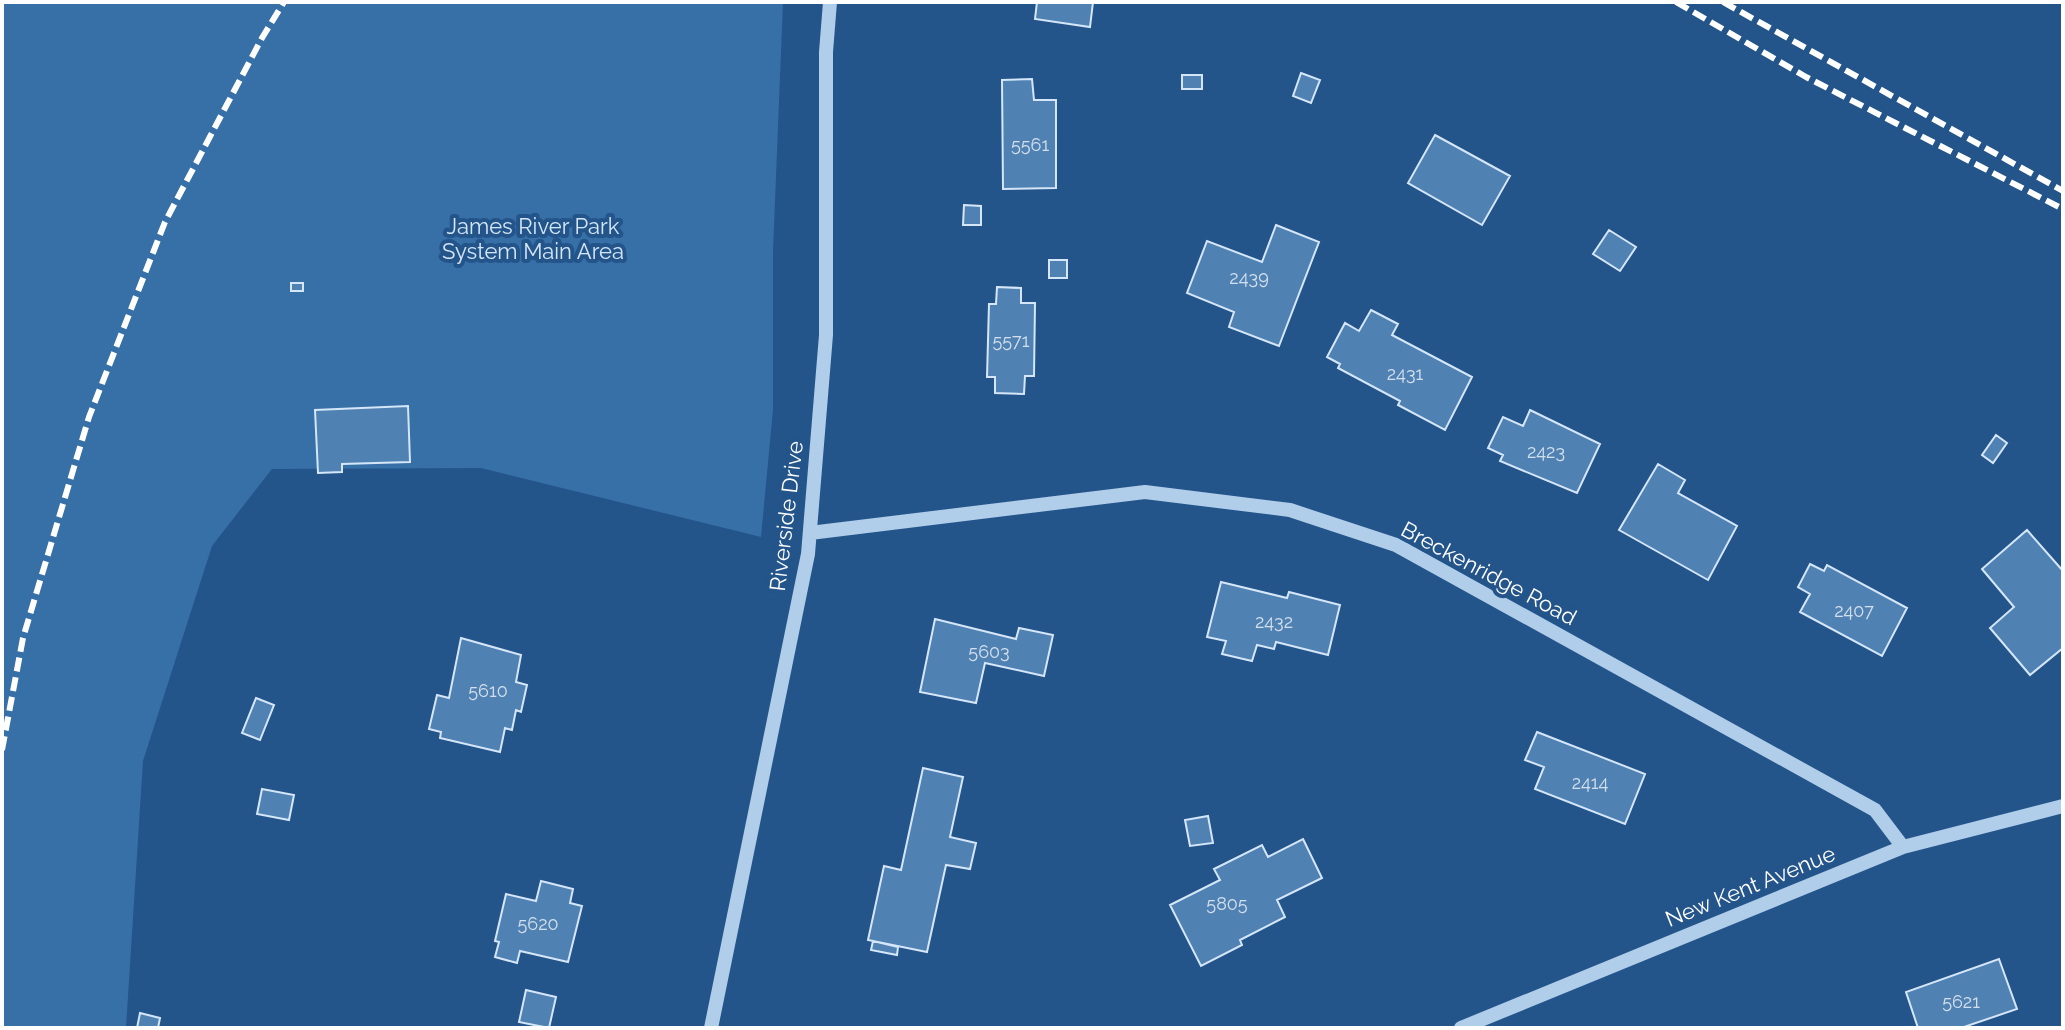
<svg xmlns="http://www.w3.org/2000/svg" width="2065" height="1030" viewBox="0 0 2065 1030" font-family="Raleway,sans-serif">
	<rect width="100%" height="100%" fill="#23548a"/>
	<path fill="#376fa7" d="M 2,2 L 783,2 L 773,251 L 773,410 L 761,537 L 481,468 L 272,469 L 212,546 L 143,761 L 126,1028 L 2,1028 Z"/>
	<path fill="#5081b3" stroke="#d4e6f8" stroke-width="2" d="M 1037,2 L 1093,2 L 1090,27 L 1035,19 Z
		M 1301,73 L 1320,80 L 1311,103 L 1293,96 Z
		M 1182,75 L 1202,75 L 1202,89 L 1182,89 Z
		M 1032,79 L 1034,100 L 1056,100 L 1056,188 L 1003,189 L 1002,80 Z
		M 1435,135 L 1510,176 L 1482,225 L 1408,183 Z
		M 964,205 L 981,206 L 981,225 L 963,225 Z
		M 1276,225 L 1319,242 L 1279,346 L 1229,327 L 1234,312 L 1187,293 L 1207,241 L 1262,262 Z
		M 1609,230 L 1636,247 L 1620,271 L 1593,254 Z
		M 1049,260 L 1067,260 L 1067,278 L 1049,278 Z
		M 291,283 L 303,283 L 303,291 L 291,291 Z
		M 997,287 L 1021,288 L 1021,303 L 1035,303 L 1034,376 L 1025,376 L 1024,394 L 995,393 L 995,377 L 987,377 L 989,304 L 996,304 Z
		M 1371,310 L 1398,324 L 1392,335 L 1472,377 L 1445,430 L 1398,405 L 1400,401 L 1338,368 L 1340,364 L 1327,357 L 1345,323 L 1359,331 Z
		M 408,406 L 410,462 L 342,464 L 342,472 L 318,473 L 315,410 Z
		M 1530,410 L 1600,444 L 1577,493 L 1500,461 L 1503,455 L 1488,448 L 1503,417 L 1523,426 Z
		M 1996,435 L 2007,443 L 1993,463 L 1982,455 Z
		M 1658,464 L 1685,480 L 1678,493 L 1737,526 L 1708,580 L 1619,530 Z
		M 2027,530 L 2063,571 L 2063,648 L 2030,675 L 1990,628 L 2014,607 L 1982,569 Z
		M 1810,564 L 1824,571 L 1827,565 L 1907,608 L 1882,656 L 1800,612 L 1810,594 L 1798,587 Z
		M 1221,582 L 1287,598 L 1289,592 L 1340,605 L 1328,655 L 1276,642 L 1274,649 L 1257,645 L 1252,661 L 1222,654 L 1226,641 L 1207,637 Z
		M 935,619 L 1016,639 L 1019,628 L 1053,635 L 1044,676 L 985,663 L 976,703 L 920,692 Z
		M 461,638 L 521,655 L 516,682 L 527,685 L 521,712 L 516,710 L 512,730 L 505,728 L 500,752 L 440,738 L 441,732 L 429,729 L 437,695 L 449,698 Z
		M 256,698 L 274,705 L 260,740 L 242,733 Z
		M 1537,732 L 1645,774 L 1625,824 L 1535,789 L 1544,767 L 1525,760 Z
		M 923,768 L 963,777 L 950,837 L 976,843 L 970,869 L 946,865 L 927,952 L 868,940 L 884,866 L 901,870 Z
		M 262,789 L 294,795 L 289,820 L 257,814 Z
		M 1208,816 L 1213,843 L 1190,846 L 1185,820 Z
		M 1303,839 L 1322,878 L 1277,900 L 1285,917 L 1240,940 L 1242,945 L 1201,966 L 1170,905 L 1220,880 L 1214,869 L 1262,845 L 1268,857 Z
		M 541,881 L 573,889 L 570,903 L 582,906 L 568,962 L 520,951 L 517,963 L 495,957 L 499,942 L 495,941 L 506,894 L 536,901 Z
		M 873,941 L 898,947 L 897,955 L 871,950 Z
		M 1999,959 L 2017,1009 L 1961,1028 L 1918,1028 L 1906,992 Z
		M 526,990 L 556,997 L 549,1028 L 519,1022 Z
		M 140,1013 L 160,1018 L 158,1028 L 137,1028 Z"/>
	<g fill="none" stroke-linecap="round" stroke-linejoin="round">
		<path stroke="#b0cdea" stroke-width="14" d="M 810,533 L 1145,492 L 1290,510 L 1396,545 L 1875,810 L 1903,847
			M 711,1028 L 808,554 L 826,335 L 826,52 L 830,2
			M 1461,1028 L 1903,847 L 2063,806"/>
		<path stroke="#fff" stroke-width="6" stroke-dasharray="14 6" stroke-linecap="butt" d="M 1676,2 L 1806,77 L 2063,209
			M 1723,2 L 2063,191
			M 2,750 L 23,638 L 89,417 L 165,222 L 262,38 L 284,2"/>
	</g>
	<g text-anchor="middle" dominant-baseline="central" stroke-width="8" stroke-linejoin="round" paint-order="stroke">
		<g font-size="18" fill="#d3e0ec">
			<text x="1030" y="144">5561</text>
			<text x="1249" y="277">2439</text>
			<text x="1011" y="340">5571</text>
			<text x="1405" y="373">2431</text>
			<text x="1546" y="451">2423</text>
			<text x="1854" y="610">2407</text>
			<text x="1274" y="621">2432</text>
			<text x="989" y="651">5603</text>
			<text x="488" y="690">5610</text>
			<text x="1590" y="782">2414</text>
			<text x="1227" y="903">5805</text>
			<text x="538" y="923">5620</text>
			<text x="1961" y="1001">5621</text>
		</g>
		<g font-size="22" fill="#d4e6f8" stroke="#23548a">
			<text x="533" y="226">James River Park<tspan x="533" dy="25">System Main Area</tspan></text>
		</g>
		<g font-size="22" fill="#fff" stroke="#23548a">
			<text transform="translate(786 516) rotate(-83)">Riverside Drive</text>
			<text transform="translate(1489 573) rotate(28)">Breckenridge Road</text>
			<text transform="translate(1750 886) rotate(-22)">New Kent Avenue</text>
		</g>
	</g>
	<rect width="2065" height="1030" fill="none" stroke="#ffffff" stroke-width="8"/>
</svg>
